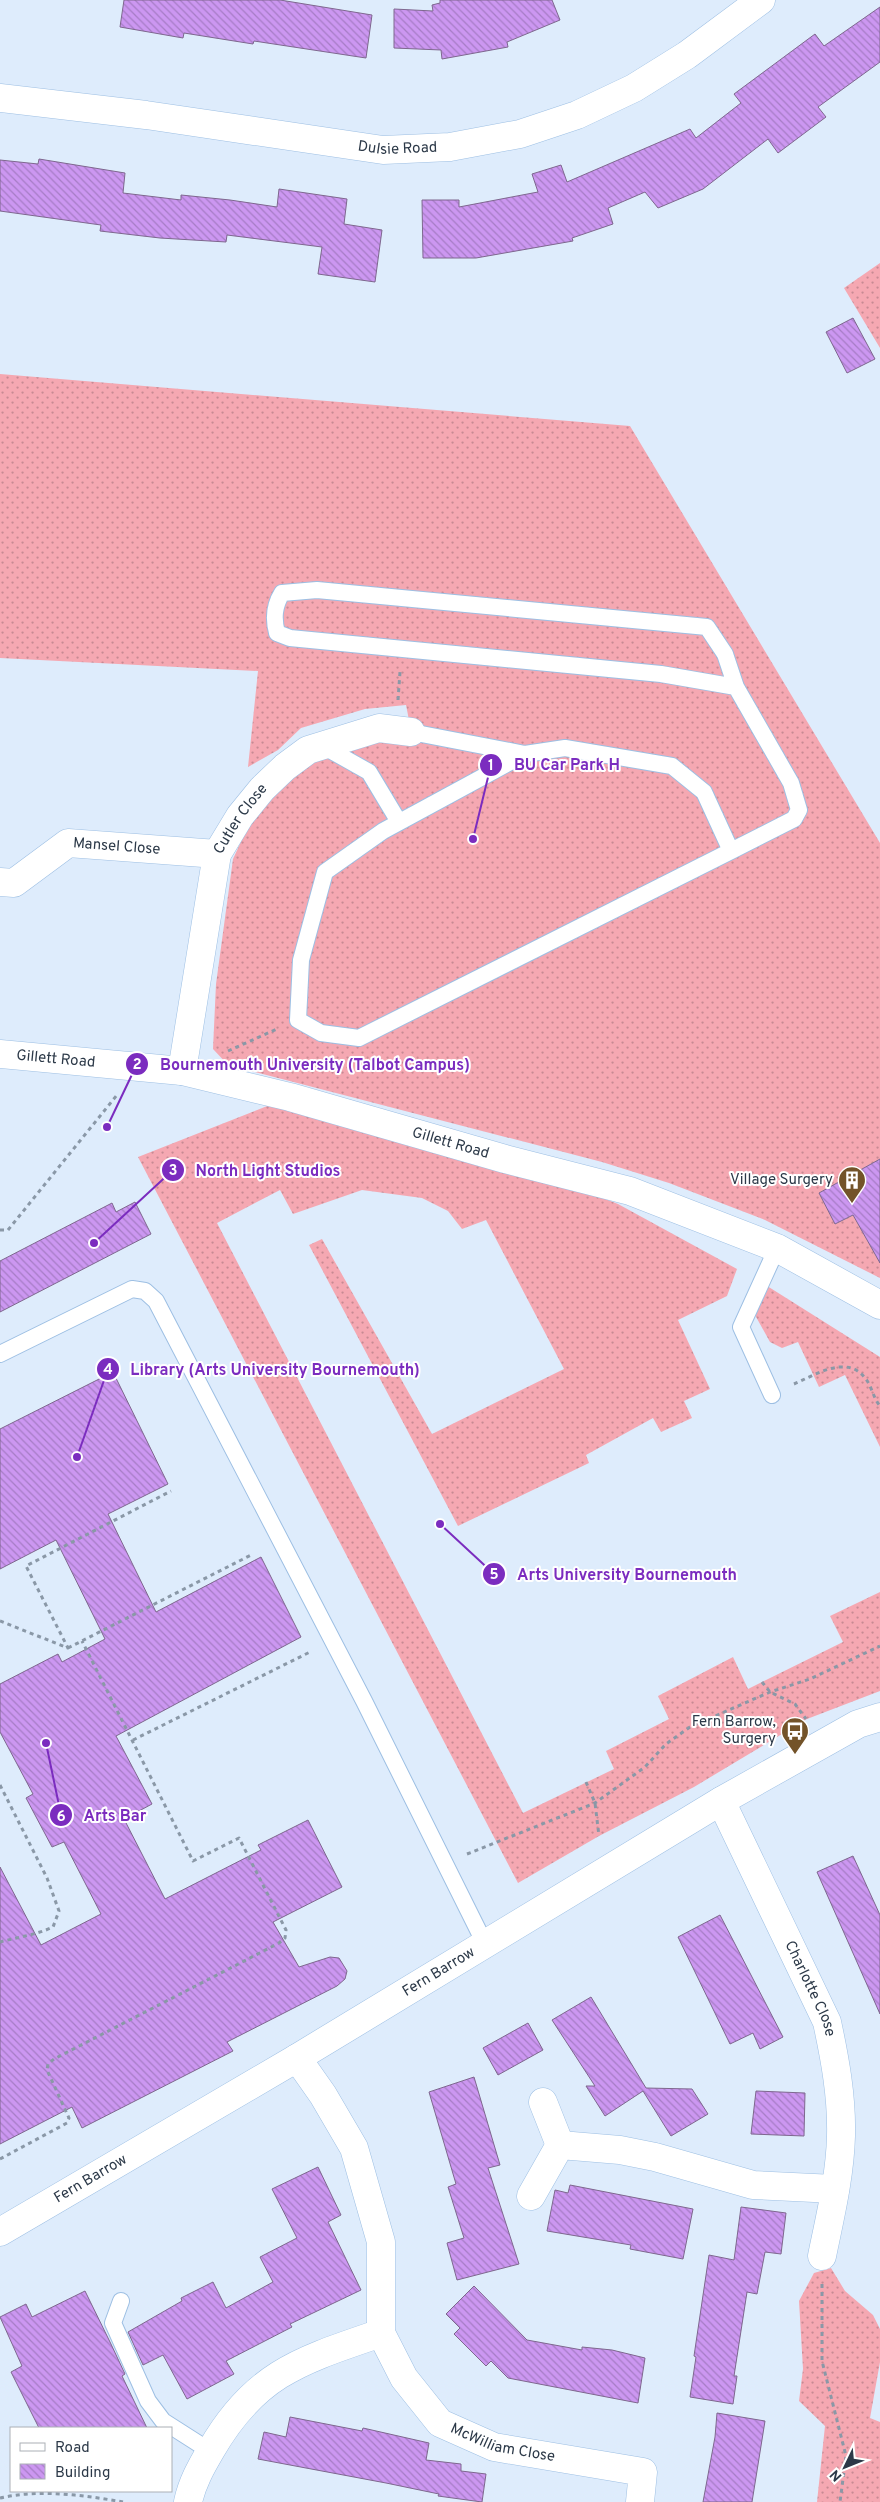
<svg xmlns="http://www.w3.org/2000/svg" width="880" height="2502" viewBox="0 0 880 2502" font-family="Overpass,sans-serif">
	<defs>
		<pattern id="grass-dots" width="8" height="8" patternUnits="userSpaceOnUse" patternTransform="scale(1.25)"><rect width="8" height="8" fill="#f5a8b2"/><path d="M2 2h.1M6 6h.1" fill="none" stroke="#c78a93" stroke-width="1.8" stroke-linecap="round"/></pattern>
		<pattern id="building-back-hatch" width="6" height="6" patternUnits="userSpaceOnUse" patternTransform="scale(1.25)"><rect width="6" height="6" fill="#cc97f1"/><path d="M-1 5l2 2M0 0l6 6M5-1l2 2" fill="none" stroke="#a67cc5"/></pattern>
	</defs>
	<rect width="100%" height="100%" fill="#deecfc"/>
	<path fill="url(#grass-dots)" d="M 880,263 L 880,348 L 844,288 Z
		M 0,374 L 630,426 L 880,843 L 880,1159 L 819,1193 L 835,1224 L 853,1215 L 880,1263 L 880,1278 L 765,1220 L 669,1183 L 602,1162 L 228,1065 L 213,1049 L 216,984 L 233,859 L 245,833 L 262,808 L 277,788 L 312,762 L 383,740 L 414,745 L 406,705 L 365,709 L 301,728 L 278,750 L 248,767 L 258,671 L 0,658 Z
		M 290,1097 L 505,1159 L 618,1204 L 737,1269 L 727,1296 L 678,1320 L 710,1389 L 684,1401 L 692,1418 L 661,1432 L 653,1418 L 586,1455 L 589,1463 L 458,1526 L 309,1245 L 322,1239 L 432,1434 L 564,1369 L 486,1220 L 462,1229 L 448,1211 L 422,1198 L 362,1190 L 293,1214 L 280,1190 L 217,1223 L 523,1813 L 614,1769 L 606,1751 L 669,1719 L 658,1696 L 733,1657 L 748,1689 L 843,1642 L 830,1616 L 880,1592 L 880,1691 L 807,1719 L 694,1787 L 599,1836 L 518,1883 L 138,1157 Z
		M 761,1282 L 880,1357 L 880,1447 L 845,1375 L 819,1387 L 798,1342 L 782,1348 L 770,1342 L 750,1306 Z
		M 831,2268 L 845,2291 L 873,2315 L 880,2329 L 880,2362 L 870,2418 L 880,2422 L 880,2502 L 817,2502 L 825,2426 L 799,2401 L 803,2369 L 799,2301 L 814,2273 Z"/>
	<path fill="url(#building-back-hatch)" stroke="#7e678e" d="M 124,0 L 280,0 L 372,15 L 366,58 L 254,41 L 253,44 L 184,33 L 183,38 L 120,27 Z
		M 440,0 L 552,0 L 560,20 L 507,42 L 508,47 L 442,59 L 441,50 L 394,48 L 394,9 L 433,11 L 432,5 L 440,3 Z
		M 880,7 L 880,62 L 818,107 L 826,117 L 778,153 L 768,139 L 703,189 L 658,208 L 645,192 L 608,208 L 613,224 L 572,238 L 573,241 L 476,258 L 423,258 L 422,200 L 459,200 L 459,207 L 538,192 L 532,174 L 561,165 L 567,182 L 690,129 L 696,138 L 741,103 L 734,94 L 815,34 L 824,46 Z
		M 39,159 L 125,173 L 123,193 L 181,200 L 181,195 L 230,200 L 277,207 L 279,189 L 347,199 L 344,224 L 382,230 L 375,282 L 318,274 L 322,247 L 227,235 L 226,242 L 160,238 L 100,231 L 101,225 L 0,211 L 0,160 L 38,164 Z
		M 853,318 L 875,359 L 847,373 L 826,332 Z
		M 880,1159 L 880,1263 L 853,1215 L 835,1224 L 819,1193 Z
		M 135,1202 L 151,1234 L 0,1312 L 0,1261 L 112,1203 L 116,1212 Z
		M 113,1372 L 168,1484 L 108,1514 L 156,1612 L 261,1557 L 301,1637 L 116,1736 L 152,1804 L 124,1819 L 165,1899 L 261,1850 L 258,1845 L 308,1820 L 342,1887 L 273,1922 L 299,1967 L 330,1957 L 339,1958 L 347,1971 L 345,1979 L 337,1986 L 227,2042 L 233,2051 L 82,2128 L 72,2107 L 0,2144 L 0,1867 L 41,1945 L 101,1914 L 64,1842 L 52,1847 L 26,1798 L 33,1794 L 0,1732 L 0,1684 L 58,1654 L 62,1662 L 105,1639 L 56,1540 L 0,1569 L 0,1429 Z
		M 853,1856 L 880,1915 L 880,2014 L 817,1872 Z
		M 720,1915 L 783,2037 L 760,2049 L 753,2033 L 730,2044 L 678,1937 Z
		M 591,1997 L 646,2088 L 692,2089 L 708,2114 L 671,2136 L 643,2091 L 605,2116 L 586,2086 L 595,2086 L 552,2020 Z
		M 528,2023 L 543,2050 L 498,2075 L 483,2048 Z
		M 474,2077 L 500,2165 L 488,2168 L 519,2264 L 457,2280 L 447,2243 L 464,2238 L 448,2187 L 456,2184 L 429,2092 Z
		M 756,2091 L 805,2093 L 804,2136 L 751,2134 Z
		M 318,2167 L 341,2215 L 328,2222 L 361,2290 L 290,2324 L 292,2327 L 226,2361 L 234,2374 L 187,2399 L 163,2355 L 143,2365 L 128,2332 L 182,2301 L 181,2298 L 213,2282 L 226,2308 L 273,2282 L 260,2257 L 297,2238 L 272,2189 Z
		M 570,2185 L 693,2209 L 683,2259 L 630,2249 L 631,2245 L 547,2231 L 555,2190 L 568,2193 Z
		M 741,2207 L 786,2213 L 781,2254 L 765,2252 L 757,2294 L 747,2292 L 734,2376 L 737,2376 L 733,2404 L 690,2397 L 696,2357 L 694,2356 L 709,2255 L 734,2260 Z
		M 474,2286 L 527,2340 L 582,2350 L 582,2347 L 612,2350 L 645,2358 L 638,2403 L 508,2378 L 491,2361 L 486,2366 L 454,2334 L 460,2328 L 446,2314 Z
		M 85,2291 L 110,2342 L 125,2374 L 122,2376 L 147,2428 L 39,2428 L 11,2372 L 22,2366 L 0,2317 L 26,2304 L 32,2317 Z
		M 717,2413 L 765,2421 L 752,2502 L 703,2502 L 715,2437 Z
		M 290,2417 L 362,2431 L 363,2428 L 429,2443 L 426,2460 L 461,2464 L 461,2471 L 486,2474 L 482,2502 L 438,2496 L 439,2494 L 386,2483 L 258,2459 L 264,2432 L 286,2437 Z"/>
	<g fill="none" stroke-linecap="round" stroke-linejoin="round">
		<g stroke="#9dbfe3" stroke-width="18">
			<path id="lane" d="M 411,732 L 525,754
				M 321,745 L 369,772 L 399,822
				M 565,748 L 672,766 L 704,792 L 731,851 L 359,1038 L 321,1033 L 298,1020 L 301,960 L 325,872 L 383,831 L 525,754 Z
				M 731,851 L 794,819 L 799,810 L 791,783 L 736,687 L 725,654 L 707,627 L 317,590 L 282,593 C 274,606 273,618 277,633 L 290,638 L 661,674 L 736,687
				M 0,1354 L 132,1289 L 145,1291 L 156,1301 L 364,1701 L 485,1944
				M 772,1395 L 741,1327 L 777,1248
				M 121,2301 L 113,2323 L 148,2401 L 163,2421 L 210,2451"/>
		</g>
		<g stroke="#9dbfe3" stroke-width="29">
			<g id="street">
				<path id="s1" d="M 0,98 L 146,115 L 383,150 L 450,147 L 520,134 L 577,115 L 634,88 L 687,55 L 761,0"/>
				<path id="s2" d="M 0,882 L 14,883 L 68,843 L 217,854"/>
				<path id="s3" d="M 0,1054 L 182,1071 L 290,1097 L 505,1159 L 630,1191 L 777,1248 L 880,1305"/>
				<path id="s4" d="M 182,1071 L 217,854 L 240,816 L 262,789 L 285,767 L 308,750 L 379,728 L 411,732"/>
				<path id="s5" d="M 721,1801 L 827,2022 C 835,2059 842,2097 841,2136 C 840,2176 830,2217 822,2256"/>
				<path id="s6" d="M 297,2058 L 323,2095 L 354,2148 L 381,2242 L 381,2333 L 404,2378 L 440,2423 L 494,2447 L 643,2472 L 640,2502"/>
				<path d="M 543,2102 L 560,2145"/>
				<path d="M 531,2196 L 560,2145 L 620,2150 L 655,2157 L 753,2185 L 835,2189"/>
				<path d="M 188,2502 C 192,2483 201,2467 211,2450 C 255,2373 302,2360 381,2333"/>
			</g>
		</g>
		<g stroke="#9dbfe3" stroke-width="29">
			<g id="secondary">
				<path id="s7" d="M 0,2232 L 297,2058 L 721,1801 L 858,1724 L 880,1717"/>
			</g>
		</g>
		<path stroke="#8a98a7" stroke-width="3" stroke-dasharray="4 4" stroke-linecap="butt" d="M 398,700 L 400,672
			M 228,1051 L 277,1029
			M 0,1230 L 8,1230 L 117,1095
			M 794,1384 C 815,1375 847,1354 865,1378 C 872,1386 873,1398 880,1406
			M 0,1621 L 68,1648 L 26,1566 L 171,1491
			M 68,1648 L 253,1554
			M 762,1682 L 770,1692 L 795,1704 L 806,1719
			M 133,1740 L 312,1651
			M 586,1782 L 595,1803 L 599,1836
			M 0,1785 L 47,1878 L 59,1911 L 53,1927 C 36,1935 18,1937 0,1942
			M 467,1854 L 595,1803 L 645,1767 L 666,1744 L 690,1727 L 770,1692 L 810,1679 L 880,1646
			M 0,2159 L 67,2123 L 69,2118 L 47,2070 L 48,2064 L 54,2059 L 279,1943 L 285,1938 L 286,1930 L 239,1838 L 193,1861 L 82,1641
			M 822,2284 L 822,2361 L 846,2456 L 840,2502
			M 0,2498 C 40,2489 83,2495 123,2502"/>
		<use href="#lane" stroke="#fff" stroke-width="16"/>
		<use href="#street" stroke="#fff" stroke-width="28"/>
		<use href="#secondary" stroke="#fff" stroke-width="28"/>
	</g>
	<defs>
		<g id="building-pin" transform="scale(1.4375)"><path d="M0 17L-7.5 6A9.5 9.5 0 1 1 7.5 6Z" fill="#735329" stroke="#fff"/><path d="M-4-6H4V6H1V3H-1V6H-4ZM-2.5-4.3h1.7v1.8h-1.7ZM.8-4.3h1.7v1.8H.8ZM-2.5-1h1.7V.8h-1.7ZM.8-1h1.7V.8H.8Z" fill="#fff"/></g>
		<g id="bus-pin" transform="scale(1.4375)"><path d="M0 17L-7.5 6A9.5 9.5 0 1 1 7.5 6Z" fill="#735329" stroke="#fff"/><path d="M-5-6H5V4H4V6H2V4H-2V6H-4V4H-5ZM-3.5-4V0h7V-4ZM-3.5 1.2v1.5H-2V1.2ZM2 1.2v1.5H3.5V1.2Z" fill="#fff"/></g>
	</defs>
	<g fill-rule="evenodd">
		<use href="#building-pin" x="852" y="1180"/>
		<use href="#bus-pin" x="795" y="1731"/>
	</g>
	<g text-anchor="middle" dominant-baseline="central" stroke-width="4" stroke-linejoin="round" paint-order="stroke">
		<g font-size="15" fill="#2c3948" stroke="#fff">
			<text stroke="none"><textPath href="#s1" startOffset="401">Dulsie Road</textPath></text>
			<text stroke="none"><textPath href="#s4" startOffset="262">Cutler Close</textPath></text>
			<text stroke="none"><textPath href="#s2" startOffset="130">Mansel Close</textPath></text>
			<text stroke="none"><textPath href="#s3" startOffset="56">Gillett Road</textPath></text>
			<text stroke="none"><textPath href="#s3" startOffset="461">Gillett Road</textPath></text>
			<text stroke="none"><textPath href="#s7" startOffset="510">Fern Barrow</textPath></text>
			<text stroke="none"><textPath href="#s5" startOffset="208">Charlotte Close</textPath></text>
			<text stroke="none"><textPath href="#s7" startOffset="105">Fern Barrow</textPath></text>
			<text stroke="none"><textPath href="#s6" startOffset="470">McWilliam Close</textPath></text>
		</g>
		<g font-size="15" fill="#2c3948" stroke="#fff" text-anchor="end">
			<text x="833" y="1180">Village Surgery</text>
			<text x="776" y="1722">Fern Barrow,<tspan x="776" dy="17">Surgery</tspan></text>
		</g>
	</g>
	<path fill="none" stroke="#7b2cbf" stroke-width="2" d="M473 839L491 765M107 1127L137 1064M94 1243L173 1170M77 1457L108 1369M440 1524L494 1574M46 1743L61 1815"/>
	<g fill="#7b2cbf" stroke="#fff" stroke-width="2">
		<circle cx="473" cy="839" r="5"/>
		<circle cx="107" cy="1127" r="5"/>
		<circle cx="94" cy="1243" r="5"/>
		<circle cx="77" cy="1457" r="5"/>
		<circle cx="440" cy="1524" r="5"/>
		<circle cx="46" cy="1743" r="5"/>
		<circle cx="491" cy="765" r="12"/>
		<circle cx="137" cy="1064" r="12"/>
		<circle cx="173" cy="1170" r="12"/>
		<circle cx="108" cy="1369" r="12"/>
		<circle cx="494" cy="1574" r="12"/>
		<circle cx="61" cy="1815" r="12"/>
	</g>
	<g font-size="15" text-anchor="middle" font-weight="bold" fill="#fff">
		<text x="491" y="770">1</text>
		<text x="137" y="1069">2</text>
		<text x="173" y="1175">3</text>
		<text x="108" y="1374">4</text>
		<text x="494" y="1579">5</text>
		<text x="61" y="1821">6</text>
	</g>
	<g font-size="16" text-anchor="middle" font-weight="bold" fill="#7b2cbf" stroke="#fff" stroke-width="4" stroke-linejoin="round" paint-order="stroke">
		<text x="567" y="770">BU Car Park H</text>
		<text x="315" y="1070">Bournemouth University (Talbot Campus)</text>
		<text x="268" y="1176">North Light Studios</text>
		<text x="275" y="1375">Library (Arts University Bournemouth)</text>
		<text x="627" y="1580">Arts University Bournemouth</text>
		<text x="115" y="1821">Arts Bar</text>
	</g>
	<rect x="10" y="2427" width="162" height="65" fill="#ffffff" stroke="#abb0b6"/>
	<rect x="20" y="2443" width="25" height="8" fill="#ffffff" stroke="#abb0b6"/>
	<text x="55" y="2452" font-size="15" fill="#2c3948">Road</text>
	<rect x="20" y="2464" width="25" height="15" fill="url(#building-back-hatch)" stroke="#abb0b6"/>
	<text x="55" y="2477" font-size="15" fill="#2c3948">Building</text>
	<g transform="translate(845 2467) rotate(227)" stroke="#ffffff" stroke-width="4" paint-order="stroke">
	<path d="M0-4L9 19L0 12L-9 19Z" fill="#2c3948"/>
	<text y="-8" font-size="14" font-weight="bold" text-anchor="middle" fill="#2c3948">N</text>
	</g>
</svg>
